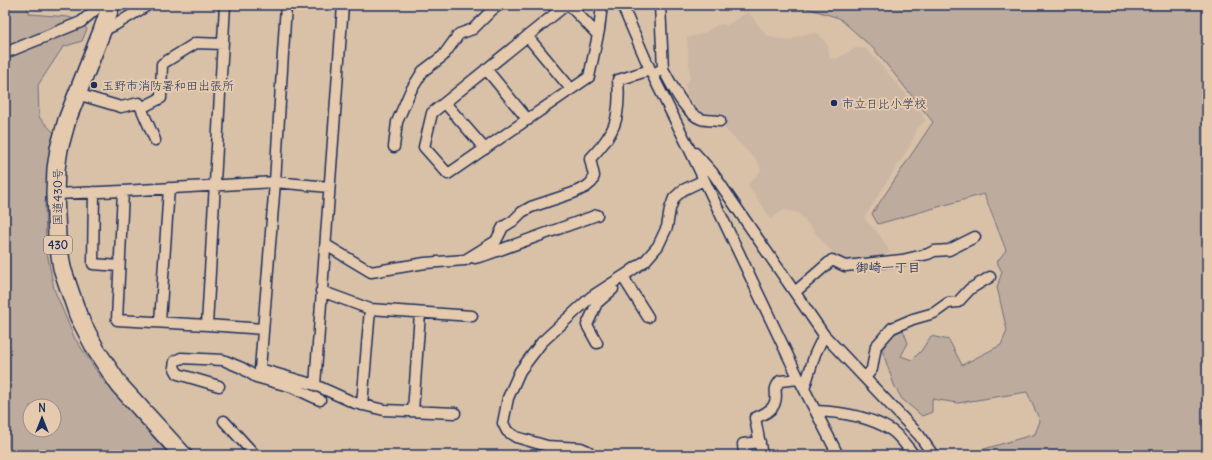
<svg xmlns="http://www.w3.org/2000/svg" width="1212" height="460" viewBox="0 0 1212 460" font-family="Delius,'Klee One',sans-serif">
	<rect width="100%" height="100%" fill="#d9c1a8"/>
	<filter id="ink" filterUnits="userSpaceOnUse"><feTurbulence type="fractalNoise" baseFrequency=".025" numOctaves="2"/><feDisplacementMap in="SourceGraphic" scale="8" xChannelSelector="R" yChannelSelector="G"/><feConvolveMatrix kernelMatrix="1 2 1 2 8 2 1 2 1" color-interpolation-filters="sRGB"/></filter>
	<g filter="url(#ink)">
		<path fill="#cbb6a3" d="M 748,12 L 766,35 L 774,38 L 790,40 L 804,34 L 818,33 L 828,46 L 830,58 L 836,59 L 856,48 L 865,48 L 874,57 L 921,112 L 925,121 L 917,129 L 911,144 L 864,218 L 881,237 L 890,252 L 882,257 L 882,260 L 842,263 L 833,257 L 831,251 L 798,213 L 784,210 L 771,219 L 748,185 L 761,170 L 757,161 L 722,126 L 723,116 L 704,112 L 699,109 L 686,96 L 687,92 L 685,85 L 690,78 L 687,38 L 704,33 L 717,25 L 724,24 L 726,26 Z"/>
		<path fill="#bdab9d" stroke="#6c6d7e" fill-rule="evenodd" d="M 5,5 L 26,5 L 30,14 L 68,17 L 78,20 L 87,29 L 82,41 L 63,47 L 38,85 L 39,117 L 54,133 L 45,202 L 46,247 L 54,289 L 74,337 L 102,379 L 169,455 L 5,455 ZM 30,406 L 54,406 L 54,430 L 30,430 Z
			M 797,5 L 1207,5 L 1207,455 L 975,455 L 984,449 L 1035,434 L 1040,421 L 1027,392 L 958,403 L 932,399 L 932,412 L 922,416 L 902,399 L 894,385 L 882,350 L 892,335 L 903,330 L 908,343 L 901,356 L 912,360 L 921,351 L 931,336 L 949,340 L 962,365 L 1001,345 L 1007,331 L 997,287 L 1002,272 L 997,262 L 1006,250 L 984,194 L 878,224 L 872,214 L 933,122 L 874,49 L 839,18 Z"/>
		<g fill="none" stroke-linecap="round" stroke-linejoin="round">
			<g stroke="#1b2f5e" stroke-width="13">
				<path id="street" d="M 286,5 L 275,182 L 260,369 L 315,385 L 355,403 L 384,410 L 455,413
					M 566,5 L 432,113 L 424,147 L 448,174 L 589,77 L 599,30 L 602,5
					M 569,5 L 598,35
					M 622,5 L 652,74 L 688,146 L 799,379 L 838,455
					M 102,31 L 115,25 L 148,5
					M 527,36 L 571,89
					M 5,53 L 81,22 L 95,10 L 98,5
					M 486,69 L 528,120
					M 663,69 C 671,83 685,114 701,119 C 707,121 714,120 720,121
					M 657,72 L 663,69 L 660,5
					M 77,94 L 121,107 L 139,103 L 155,140
					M 445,103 L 485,149
					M 141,108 L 161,98 L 162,64 L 196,43 L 223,44
					M 394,147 L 397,122 L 410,92 L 423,71 L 443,56 L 459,34 L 473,29 L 492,10 L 499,5
					M 695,153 L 712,172 L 824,335 L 919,435 L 933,455
					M 123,191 L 117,320 L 207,325 L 263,329
					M 94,192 L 93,264 L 119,266
					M 55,194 L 123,191 L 275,182 L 329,187
					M 326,245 L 371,272 L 425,263 L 465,260 L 496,241 L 503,227 L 513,221 L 522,212 L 531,207 L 573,193 L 586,187 L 592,182 L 594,176 L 590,159 C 601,147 615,132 617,114 C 619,103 619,92 618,80 L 650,70
					M 475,258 L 483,256 L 597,215
					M 625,275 L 626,282 L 648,317
					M 321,291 L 370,309 L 472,316
					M 795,292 L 832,260 L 845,266 L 902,260 L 928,254 L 934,251 L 949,250 L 975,237
					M 160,322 L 169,188
					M 207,325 L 225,5
					M 597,343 L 587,325 L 597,303 L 613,289
					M 865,378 L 872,369 L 876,346 L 892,328 L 913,319 L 934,313 L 948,303 L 958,302 L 970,289 L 990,277
					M 315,385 L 343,5
					M 219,386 L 178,374 L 174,367 L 175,361 L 181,358 L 223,360 L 242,368 L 256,377 L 292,387 L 320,400
					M 804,389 L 815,354 L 824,335
					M 362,405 L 370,309
					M 413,411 L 420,313
					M 816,411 C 840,412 870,417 891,430 C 899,435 908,448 914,455
					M 224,421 L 255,455
					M 589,455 L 588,451 L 581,448 L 547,446 L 516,437 L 507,431 L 503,423 L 508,398 L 520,371 L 542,342 L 591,297 L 625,275 L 645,261 L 658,246 L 667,227 L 670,209 L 674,198 L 683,190 L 704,180
					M 742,455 L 744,455 L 743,444 L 760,442
					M 762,455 L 755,418 C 762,415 773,411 775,402 C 778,392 772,391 780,381 L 799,379"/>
			</g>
			<g stroke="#1b2f5e" stroke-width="20">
				<path id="highway" d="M 111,5 L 102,31 L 67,120 L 59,149 L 56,169 L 55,194 L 57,236 L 62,268 L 78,315 L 96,350 L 120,386 L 183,455"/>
			</g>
			<use href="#street" stroke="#e5caad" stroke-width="10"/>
			<use href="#highway" stroke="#e5caad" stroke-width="17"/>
		</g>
	</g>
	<g fill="#1b2f5e" stroke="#e5caad" stroke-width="1.5">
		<circle cx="94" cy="85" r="4"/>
		<circle cx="834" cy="103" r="4"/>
	</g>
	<g text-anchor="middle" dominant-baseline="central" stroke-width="4" stroke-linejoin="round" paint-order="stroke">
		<rect fill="#e5caad" stroke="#585e76" stroke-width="1" x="44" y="236" width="28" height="18" rx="3"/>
		<g font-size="11" font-weight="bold" fill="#1b2f5e">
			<text x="58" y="245">430</text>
		</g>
		<g font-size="12" fill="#1b2f5e" stroke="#e5caad" text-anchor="start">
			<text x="102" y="85">玉野市消防署和田出張所</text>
			<text x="842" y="103">市立日比小学校</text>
		</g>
		<g font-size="12" fill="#1b2f5e" stroke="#e5caad">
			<text transform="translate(57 197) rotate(-90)">国道430号</text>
		</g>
		<g font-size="13" font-weight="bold" fill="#1b2f5e" stroke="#e5caad">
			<text x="888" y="267">御崎一丁目</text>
		</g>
	</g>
	<rect width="1212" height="460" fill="none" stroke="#e5caad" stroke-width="20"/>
	<rect x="10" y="10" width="1192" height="440" fill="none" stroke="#1b2f5e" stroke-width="1.5" filter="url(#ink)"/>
	<g transform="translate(42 418)"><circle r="19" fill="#e5caad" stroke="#948c8d"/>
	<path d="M0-3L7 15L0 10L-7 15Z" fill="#1b2f5e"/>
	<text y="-6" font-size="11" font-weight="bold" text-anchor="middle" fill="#1b2f5e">N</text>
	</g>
</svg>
